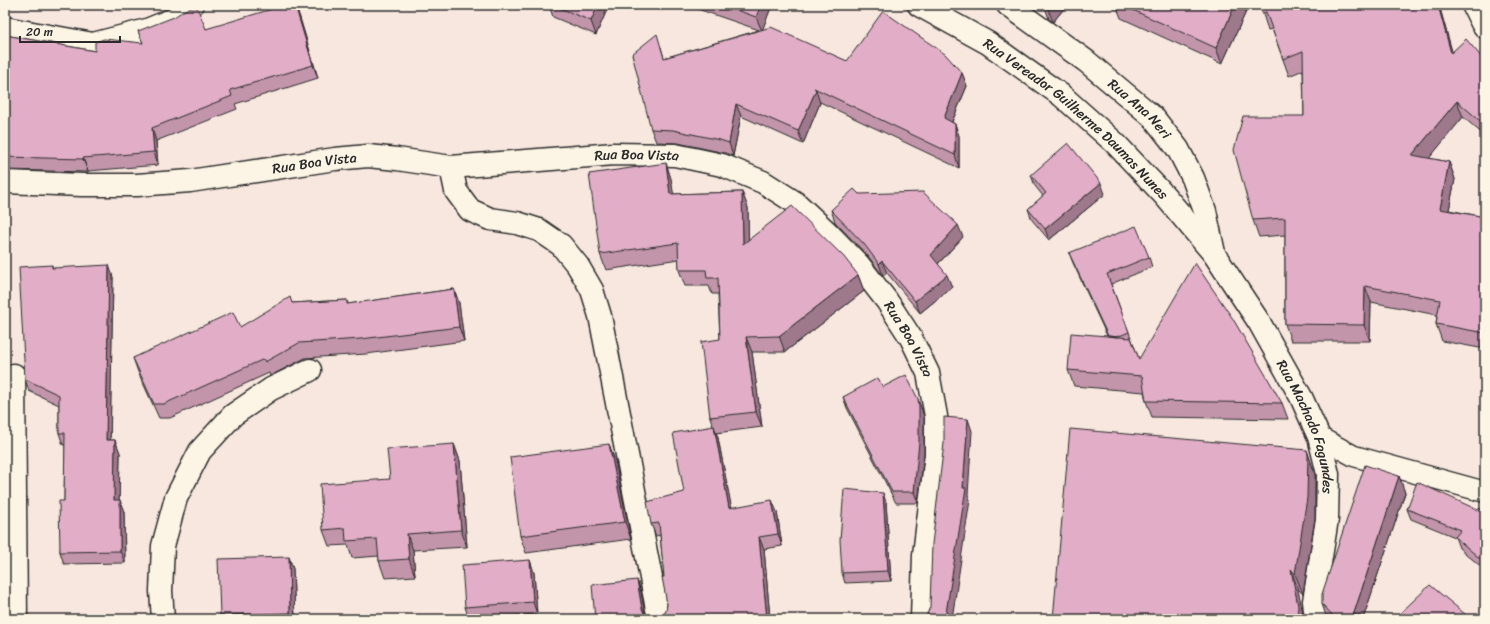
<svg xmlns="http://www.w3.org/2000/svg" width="1490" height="624" viewBox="0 0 1490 624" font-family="Sriracha,sans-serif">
	<rect width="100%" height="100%" fill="#f7e7df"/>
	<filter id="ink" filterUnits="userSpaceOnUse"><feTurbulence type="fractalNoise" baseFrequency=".025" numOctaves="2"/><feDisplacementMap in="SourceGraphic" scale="8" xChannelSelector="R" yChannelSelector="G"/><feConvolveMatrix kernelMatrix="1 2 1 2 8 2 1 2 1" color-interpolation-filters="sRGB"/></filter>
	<g filter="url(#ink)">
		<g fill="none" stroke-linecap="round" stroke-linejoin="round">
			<g stroke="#2b2b2b" stroke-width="23">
				<path id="service" d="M 1319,437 L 1354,456 L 1485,492"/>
			</g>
			<g stroke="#2b2b2b" stroke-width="25">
				<g id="minor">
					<path id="s1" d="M 919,5 L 988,43 L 1061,95 L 1115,143 L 1165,196 L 1214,254 L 1259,322 L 1301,397 L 1319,437 L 1328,474 L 1327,519 L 1314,601 L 1316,619"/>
					<path id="s2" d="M 1008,5 L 1086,61 L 1153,117 L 1178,149 L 1193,178 L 1205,211 L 1214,253"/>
					<path d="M 1473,5 L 1482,23 L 1485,27"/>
					<path d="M 5,28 L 93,44 L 147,30 L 174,19 L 192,5"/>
					<path d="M 451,167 L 456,191 L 470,210 L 490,219 L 517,223 L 539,230 L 561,245 L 578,266 L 592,290 L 600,316 L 659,619"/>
					<path id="s3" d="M 5,182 L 82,185 L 137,185 L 190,181 L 335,159 L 368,156 L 397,159 L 451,167 L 614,154 L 675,155 L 722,165 L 763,182 L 796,203 L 826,231 L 859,265 L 887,301 L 911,338 L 928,373 L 936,416 L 936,454 L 924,555 L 922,619"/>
					<path d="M 14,375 L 16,619"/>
					<path d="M 163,619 L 161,591 L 163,546 L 176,498 L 200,451 L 233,415 L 271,389 L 310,370"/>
				</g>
			</g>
			<use href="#service" stroke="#fcf5e5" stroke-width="20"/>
			<use href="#minor" stroke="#fcf5e5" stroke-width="22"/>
		</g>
		<path fill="#c295ab" stroke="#2b2b2b" d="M 414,5 L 443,5 L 414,7 Z
			M 549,5 L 609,5 L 596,35 L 553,17 Z
			M 686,5 L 772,5 L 762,30 L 847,61 L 962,73 L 967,86 L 952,122 L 955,124 L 959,136 L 959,168 L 820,102 L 820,103 L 803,144 L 741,116 L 733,156 L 725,153 L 678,143 L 656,142 L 651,129 L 661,47 L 664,58 L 759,30 Z
			M 1045,5 L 1067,5 L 1053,22 L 1049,19 L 1045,7 L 1046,6 Z
			M 1116,5 L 1249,5 L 1222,64 L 1121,18 Z
			M 1260,5 L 1439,5 L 1452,52 L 1485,61 L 1485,136 L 1463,117 L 1429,158 L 1449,162 L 1455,179 L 1449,210 L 1485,217 L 1485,349 L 1442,341 L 1436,324 L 1437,315 L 1371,302 L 1370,341 L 1291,341 L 1285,324 L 1285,235 L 1259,237 L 1253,220 L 1304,116 L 1303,70 L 1289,76 L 1272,29 L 1268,30 Z
			M 299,15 L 318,78 L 235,104 L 237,109 L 156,141 L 158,165 L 88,171 L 88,172 L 5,170 L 5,35 L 95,51 L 143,43 L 138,31 L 206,29 Z
			M 666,163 L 671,179 L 673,194 L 742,192 L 748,208 L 748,240 L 858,275 L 864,291 L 785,352 L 752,352 L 762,427 L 716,433 L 718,438 L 731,507 L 777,512 L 782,546 L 764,549 L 770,619 L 595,619 L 637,580 L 641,592 L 646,615 L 651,619 L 657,619 L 662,616 L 666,611 L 667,604 L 660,535 L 656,536 L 651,524 L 684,492 L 713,426 L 710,417 L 720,339 L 718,294 L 712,294 L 709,286 L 685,286 L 679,270 L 679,259 L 606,270 L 600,254 Z
			M 1031,175 L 1105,194 L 1049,240 L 1032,220 L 1028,209 L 1043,196 L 1035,186 Z
			M 859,194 L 963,237 L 938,264 L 952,287 L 920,313 L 887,273 L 883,276 L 868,256 L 835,222 L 831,210 Z
			M 1069,253 L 1149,257 L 1152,267 L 1111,284 L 1139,359 L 1282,403 L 1288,419 L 1152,417 L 1146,401 L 1144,392 L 1074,386 L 1068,370 L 1107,336 L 1073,263 Z
			M 52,265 L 53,268 L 113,277 L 110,440 L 115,440 L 120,453 L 119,500 L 124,512 L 125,563 L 64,564 L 60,552 L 64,501 L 65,445 L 63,445 L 59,433 L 59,405 L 29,391 L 25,379 Z
			M 454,289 L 459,303 L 464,341 L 366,354 L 305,358 L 270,376 L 269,373 L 170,418 L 159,418 L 138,372 L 133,358 L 240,327 L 292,303 L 347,300 L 348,304 Z
			M 883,387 L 922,410 L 924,417 L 924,453 L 918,503 L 896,503 L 847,408 L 843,397 Z
			M 454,444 L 460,461 L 467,547 L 413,550 L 415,576 L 385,578 L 379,561 L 379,556 L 352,558 L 348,545 L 329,546 L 323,530 L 390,479 Z
			M 609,444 L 615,461 L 631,539 L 526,553 L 520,536 Z
			M 1307,450 L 1315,475 L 1315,518 L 1303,594 L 1298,589 L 1053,619 Z
			M 1399,476 L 1405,493 L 1363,619 L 1327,619 L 1322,604 Z
			M 886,502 L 891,581 L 845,583 L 842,573 Z
			M 1407,509 L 1478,510 L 1485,513 L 1485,570 L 1459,548 L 1455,537 L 1411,519 Z
			M 289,557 L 293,569 L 295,619 L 221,619 L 220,615 Z
			M 530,560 L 534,573 L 537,614 L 469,619 L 465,607 Z"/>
		<path fill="#9e798b" stroke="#2b2b2b" d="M 295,5 L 299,15 L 318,78 L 313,65 Z
			M 598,5 L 609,5 L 596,35 L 591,21 Z
			M 761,5 L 772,5 L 762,31 L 756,17 Z
			M 1052,5 L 1067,5 L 1053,22 L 1048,9 Z
			M 1235,5 L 1249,5 L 1222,64 L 1216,48 Z
			M 1438,5 L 1439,5 L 1457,69 L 1451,53 Z
			M 962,73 L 967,86 L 948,131 L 944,118 Z
			M 816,90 L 820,103 L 803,144 L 798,131 Z
			M 1457,101 L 1463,117 L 1418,172 L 1412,155 Z
			M 736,104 L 741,116 L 733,156 L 729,143 Z
			M 955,124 L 959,136 L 959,168 L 955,155 Z
			M 152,128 L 156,141 L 158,165 L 154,152 Z
			M 83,158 L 88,171 L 88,172 L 83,159 Z
			M 1449,162 L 1455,179 L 1446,225 L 1440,209 Z
			M 666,163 L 671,179 L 676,209 L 670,194 Z
			M 1101,183 L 1105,194 L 1049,240 L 1045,229 Z
			M 742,192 L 748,208 L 749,260 L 743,244 Z
			M 958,225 L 963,237 L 935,267 L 931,255 Z
			M 882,261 L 887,273 L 883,276 L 879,264 Z
			M 109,265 L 113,277 L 110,452 L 106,440 Z
			M 858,275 L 864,291 L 785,352 L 779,336 Z
			M 947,275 L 952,287 L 920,313 L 915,301 Z
			M 1365,286 L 1371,302 L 1370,341 L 1364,325 Z
			M 454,289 L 459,303 L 464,341 L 459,327 Z
			M 746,337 L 752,352 L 762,427 L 756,412 Z
			M 918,399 L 922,410 L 924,417 L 924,453 L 918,503 L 914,492 Z
			M 968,419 L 972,431 L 968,495 L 970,500 L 952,619 L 945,619 L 963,488 Z
			M 714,426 L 718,438 L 734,520 L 729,508 Z
			M 115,440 L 120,453 L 119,512 L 114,500 Z
			M 454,444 L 460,461 L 467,547 L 461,530 Z
			M 609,444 L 615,461 L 631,539 L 625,522 Z
			M 1307,450 L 1315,475 L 1315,518 L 1303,594 L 1295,574 Z
			M 1399,476 L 1405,493 L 1363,619 L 1352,619 Z
			M 883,493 L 886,502 L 891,581 L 888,571 Z
			M 120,500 L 124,512 L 125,563 L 120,551 Z
			M 772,500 L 777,512 L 782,546 L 778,534 Z
			M 407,534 L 413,550 L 415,576 L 409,559 Z
			M 759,537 L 764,549 L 770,619 L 767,619 Z
			M 289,557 L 293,569 L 295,619 L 292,619 L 290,613 Z
			M 530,560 L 534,573 L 537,614 L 533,602 Z
			M 1291,569 L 1298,589 L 1304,619 L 1297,619 Z
			M 637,580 L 641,592 L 646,619 L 642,609 Z"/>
		<path fill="#e1adc7" stroke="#2b2b2b" d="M 196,5 L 206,29 L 285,5 L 295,5 L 313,65 L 230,90 L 232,96 L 152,128 L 154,152 L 83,158 L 83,159 L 5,157 L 5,35 L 95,51 L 95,42 L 104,39 L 143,43 L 138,31 L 174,17 L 185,10 Z
			M 553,5 L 598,5 L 591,21 Z
			M 722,5 L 761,5 L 756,17 Z
			M 1046,5 L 1052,5 L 1048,9 L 1045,7 Z
			M 1122,5 L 1235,5 L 1216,48 Z
			M 1260,5 L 1438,5 L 1451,53 L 1466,39 L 1485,61 L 1485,125 L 1457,101 L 1412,155 L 1449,162 L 1440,209 L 1485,217 L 1485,333 L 1436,324 L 1440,300 L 1365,286 L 1364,325 L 1285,324 L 1285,218 L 1253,220 L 1234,150 L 1243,116 L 1304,116 L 1303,51 L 1283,59 L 1266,12 L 1262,13 Z
			M 883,11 L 945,54 L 962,73 L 944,118 L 955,124 L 955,155 L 814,88 L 816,90 L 798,131 L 736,104 L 729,143 L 720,140 L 673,130 L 651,129 L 632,54 L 657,34 L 664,58 L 771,27 L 847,61 Z
			M 1068,143 L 1101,183 L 1045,229 L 1028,209 L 1046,193 L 1031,175 Z
			M 666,163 L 670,194 L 742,192 L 743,244 L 792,206 L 844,257 L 858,275 L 779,336 L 746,337 L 756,412 L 710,417 L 701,342 L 720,339 L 718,278 L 707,278 L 706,270 L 679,270 L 678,243 L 600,254 L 589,174 Z
			M 854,189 L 859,194 L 923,192 L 958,225 L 931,255 L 947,275 L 915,301 L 882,261 L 879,264 L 864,244 L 831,210 Z
			M 1136,226 L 1149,257 L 1107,274 L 1129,332 L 1117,337 L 1108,336 L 1069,253 Z
			M 1195,263 L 1233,319 L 1282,403 L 1146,401 L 1142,376 L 1068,370 L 1071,333 L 1131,338 L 1139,359 Z
			M 52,265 L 52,268 L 109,265 L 106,440 L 115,440 L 114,500 L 120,500 L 120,551 L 60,552 L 59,501 L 64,501 L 65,433 L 59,433 L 59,395 L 25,379 L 19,267 Z
			M 454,289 L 459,327 L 361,339 L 299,343 L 265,362 L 264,359 L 164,404 L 154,404 L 133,358 L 233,312 L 240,327 L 290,297 L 292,303 L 347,300 L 347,304 Z
			M 906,375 L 918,399 L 919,406 L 919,442 L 914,492 L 892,492 L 843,397 L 878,378 L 883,387 Z
			M 944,417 L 968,419 L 963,488 L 966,488 L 945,619 L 928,619 L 927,614 L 930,607 L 932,544 L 944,443 Z
			M 714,426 L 729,508 L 772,500 L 778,534 L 759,537 L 767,619 L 730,619 L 730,616 L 697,619 L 595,619 L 592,585 L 637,580 L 642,609 L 645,615 L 651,619 L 657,619 L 662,616 L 666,611 L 667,604 L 662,577 L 664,577 L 659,523 L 651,524 L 647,502 L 684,492 L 673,433 Z
			M 1070,429 L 1307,450 L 1308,455 L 1307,498 L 1295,574 L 1291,569 L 1298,606 L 1297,619 L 1053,619 Z
			M 454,444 L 461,530 L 407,534 L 409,559 L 379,561 L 377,539 L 346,541 L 345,528 L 323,530 L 320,484 L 390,479 L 387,449 Z
			M 609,444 L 625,522 L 520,536 L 510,457 Z
			M 1365,465 L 1399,476 L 1352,619 L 1336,619 L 1322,604 L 1322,594 Z
			M 1417,482 L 1478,510 L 1480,508 L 1485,513 L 1485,563 L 1455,537 L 1461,530 L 1407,509 Z
			M 844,489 L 883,493 L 888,571 L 842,573 L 840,540 Z
			M 289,557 L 290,613 L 220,615 L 218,559 Z
			M 530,560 L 533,602 L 465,607 L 462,565 Z
			M 1430,585 L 1471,619 L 1394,619 Z"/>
	</g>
	<g text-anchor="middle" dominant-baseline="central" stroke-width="3.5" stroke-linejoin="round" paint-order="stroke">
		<g font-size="14" fill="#2b2b2b" stroke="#fcf5e5">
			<text stroke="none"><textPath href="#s2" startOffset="168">Rua Ana Neri</textPath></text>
			<text stroke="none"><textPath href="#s1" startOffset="195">Rua Vereador Guilherme Daumas Nunes</textPath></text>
			<text stroke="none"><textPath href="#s3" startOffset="635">Rua Boa Vista</textPath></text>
			<text stroke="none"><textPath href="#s3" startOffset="311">Rua Boa Vista</textPath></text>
			<text stroke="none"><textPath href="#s3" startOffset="983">Rua Boa Vista</textPath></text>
			<text stroke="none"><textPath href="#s1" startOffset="587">Rua Machado Fagundes</textPath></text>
		</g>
	</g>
	<rect width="1490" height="624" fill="none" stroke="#fcf5e5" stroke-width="20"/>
	<rect x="10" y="10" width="1470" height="604" fill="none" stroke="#2b2b2b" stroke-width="1.5" filter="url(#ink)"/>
	<path d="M20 36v6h100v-6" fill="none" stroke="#2b2b2b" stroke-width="2"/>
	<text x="26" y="36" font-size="12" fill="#2b2b2b" stroke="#fcf5e5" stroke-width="3" paint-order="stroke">20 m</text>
</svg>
